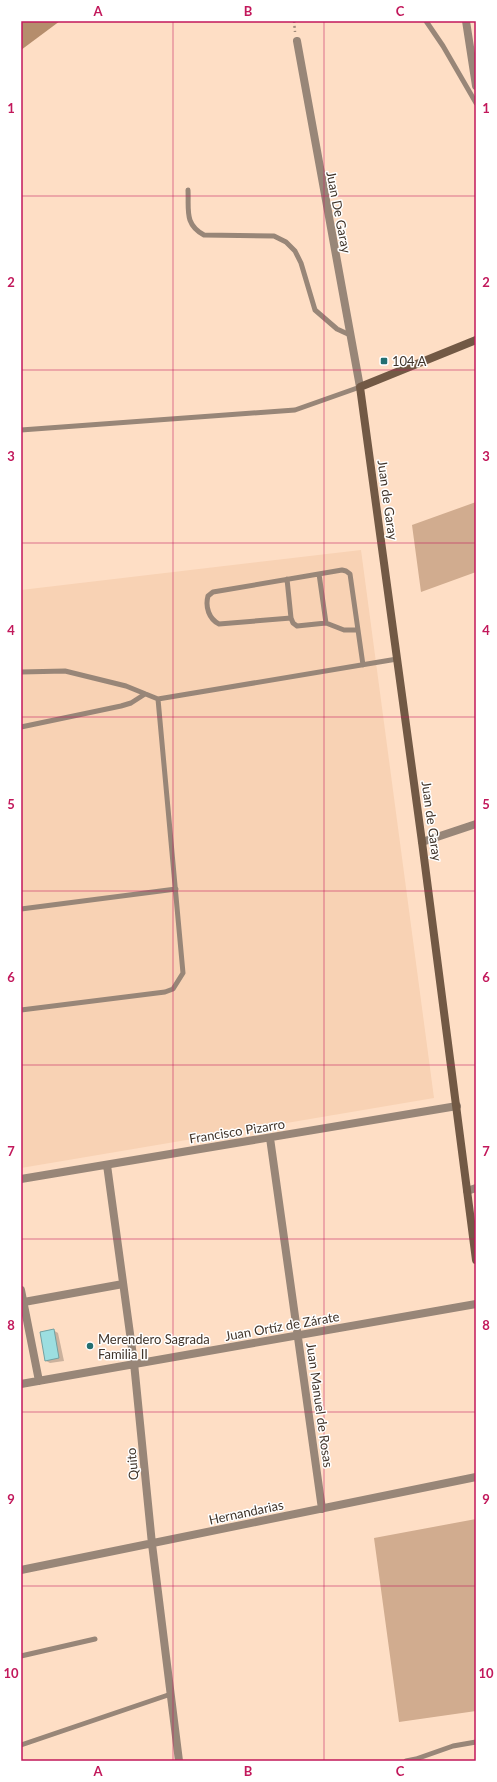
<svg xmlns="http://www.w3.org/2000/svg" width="497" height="1782" viewBox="0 0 497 1782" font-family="Lato,sans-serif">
	<rect width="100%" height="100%" fill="#fedec5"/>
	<path fill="#f8d2b4" d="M 361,550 L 434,1098 L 21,1168 L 21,590 Z"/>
	<path fill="#d1ac8f" d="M 476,502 L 476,572 L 421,592 L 412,525 Z
		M 476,1519 L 476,1711 L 399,1722 L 374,1538 Z"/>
	<path fill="#b58d6c" d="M 21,21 L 60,21 L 21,50 Z"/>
	<path fill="#0003" d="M 53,1330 L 58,1333 L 64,1361 L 50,1363 L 46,1361 Z"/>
	<path fill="#9cdee0" stroke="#72a0a1" d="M 54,1329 L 59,1358 L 45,1361 L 40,1332 Z"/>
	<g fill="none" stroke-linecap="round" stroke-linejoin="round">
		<path stroke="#a18b79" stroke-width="2.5" stroke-dasharray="2 3" stroke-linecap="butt" d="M 294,21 L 295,32"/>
		<path stroke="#988678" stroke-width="5" d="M 426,21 L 443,46 L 476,103
			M 188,190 C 189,210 184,224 204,235 L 274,236 L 286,242 L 295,251 L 301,263 L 315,310 L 337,329 L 350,335
			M 21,430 L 295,410 L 360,387
			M 319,574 L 326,623
			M 287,579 L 291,618 L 293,623 L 297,626 L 326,623 L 344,630 L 358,630
			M 291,618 L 219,624 C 209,619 205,607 208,596 L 213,592 L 342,570 L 346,571 L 350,574 L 363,665
			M 21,672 L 65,671 L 126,686 L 158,699
			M 21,727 L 121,706 L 131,703 L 145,694
			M 21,909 L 176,889
			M 21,1010 L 165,992 L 173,989 L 183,973 L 158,699 L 397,659
			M 21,1656 L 95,1639
			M 21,1745 L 171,1694
			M 406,1761 L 416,1759 L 453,1746 L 476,1742"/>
		<path stroke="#988678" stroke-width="8" d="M 466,21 L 476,86
			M 297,41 L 360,387
			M 422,842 L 476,824
			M 270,1138 L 322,1509
			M 107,1165 L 134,1363 L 152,1544 L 179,1761
			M 21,1179 L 457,1106
			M 467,1191 L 476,1188
			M 21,1290 L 39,1381
			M 24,1302 L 123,1284
			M 21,1384 L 476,1304
			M 21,1570 L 476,1477"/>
		<path stroke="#725945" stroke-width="8" d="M 476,340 L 360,387 L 422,842 L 476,1260"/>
	</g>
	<path fill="none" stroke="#c2185b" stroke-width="1" stroke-opacity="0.55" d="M 173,21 L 173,1761M 324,21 L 324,1761M 21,196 L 476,196M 21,370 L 476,370M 21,543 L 476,543M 21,717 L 476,717M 21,891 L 476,891M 21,1065 L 476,1065M 21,1239 L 476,1239M 21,1412 L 476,1412M 21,1586 L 476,1586"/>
	<g fill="#236f71" stroke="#fff" stroke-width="1.5">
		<rect x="380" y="357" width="8" height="8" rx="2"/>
		<circle cx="90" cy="1346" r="4"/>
	</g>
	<g text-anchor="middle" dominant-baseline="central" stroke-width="3" stroke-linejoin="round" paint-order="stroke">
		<g font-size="13" fill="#40342a" stroke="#fff">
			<text transform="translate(339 212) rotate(79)">Juan De Garay</text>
			<text transform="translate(388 500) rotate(82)">Juan de Garay</text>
			<text transform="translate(432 821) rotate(82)">Juan de Garay</text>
			<text transform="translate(237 1131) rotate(-9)">Francisco Pizarro</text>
			<text transform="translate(282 1326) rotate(-10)">Juan Ortíz de Zárate</text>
			<text transform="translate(320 1405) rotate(82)">Juan Manuel de Rosas</text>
			<text transform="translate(132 1464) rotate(-95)">Quito</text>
			<text transform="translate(246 1512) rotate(-12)">Hernandarias</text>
		</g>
		<g font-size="13" fill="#40342a" stroke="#fff" text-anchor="start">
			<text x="392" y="361">104 A</text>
			<text x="98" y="1339">Merendero Sagrada<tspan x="98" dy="15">Familia II</tspan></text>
		</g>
	</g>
	<rect width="497" height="1782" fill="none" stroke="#ffffff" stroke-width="44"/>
	<rect x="22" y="22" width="453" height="1738" fill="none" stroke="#c2185b" stroke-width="1.5"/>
	<g font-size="13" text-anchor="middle" font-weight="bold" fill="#c2185b">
		<text x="98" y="16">A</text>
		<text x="248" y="16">B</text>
		<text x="400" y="16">C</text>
		<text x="11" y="113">1</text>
		<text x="486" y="113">1</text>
		<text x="11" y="287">2</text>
		<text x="486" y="287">2</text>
		<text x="11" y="461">3</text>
		<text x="486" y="461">3</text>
		<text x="11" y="635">4</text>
		<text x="486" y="635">4</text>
		<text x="11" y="809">5</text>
		<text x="486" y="809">5</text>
		<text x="11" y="982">6</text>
		<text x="486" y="982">6</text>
		<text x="11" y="1156">7</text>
		<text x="486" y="1156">7</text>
		<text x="11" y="1330">8</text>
		<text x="486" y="1330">8</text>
		<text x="11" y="1504">9</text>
		<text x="486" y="1504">9</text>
		<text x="11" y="1678">10</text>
		<text x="486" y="1678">10</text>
		<text x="98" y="1776">A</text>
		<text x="248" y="1776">B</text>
		<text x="400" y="1776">C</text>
	</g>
</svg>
